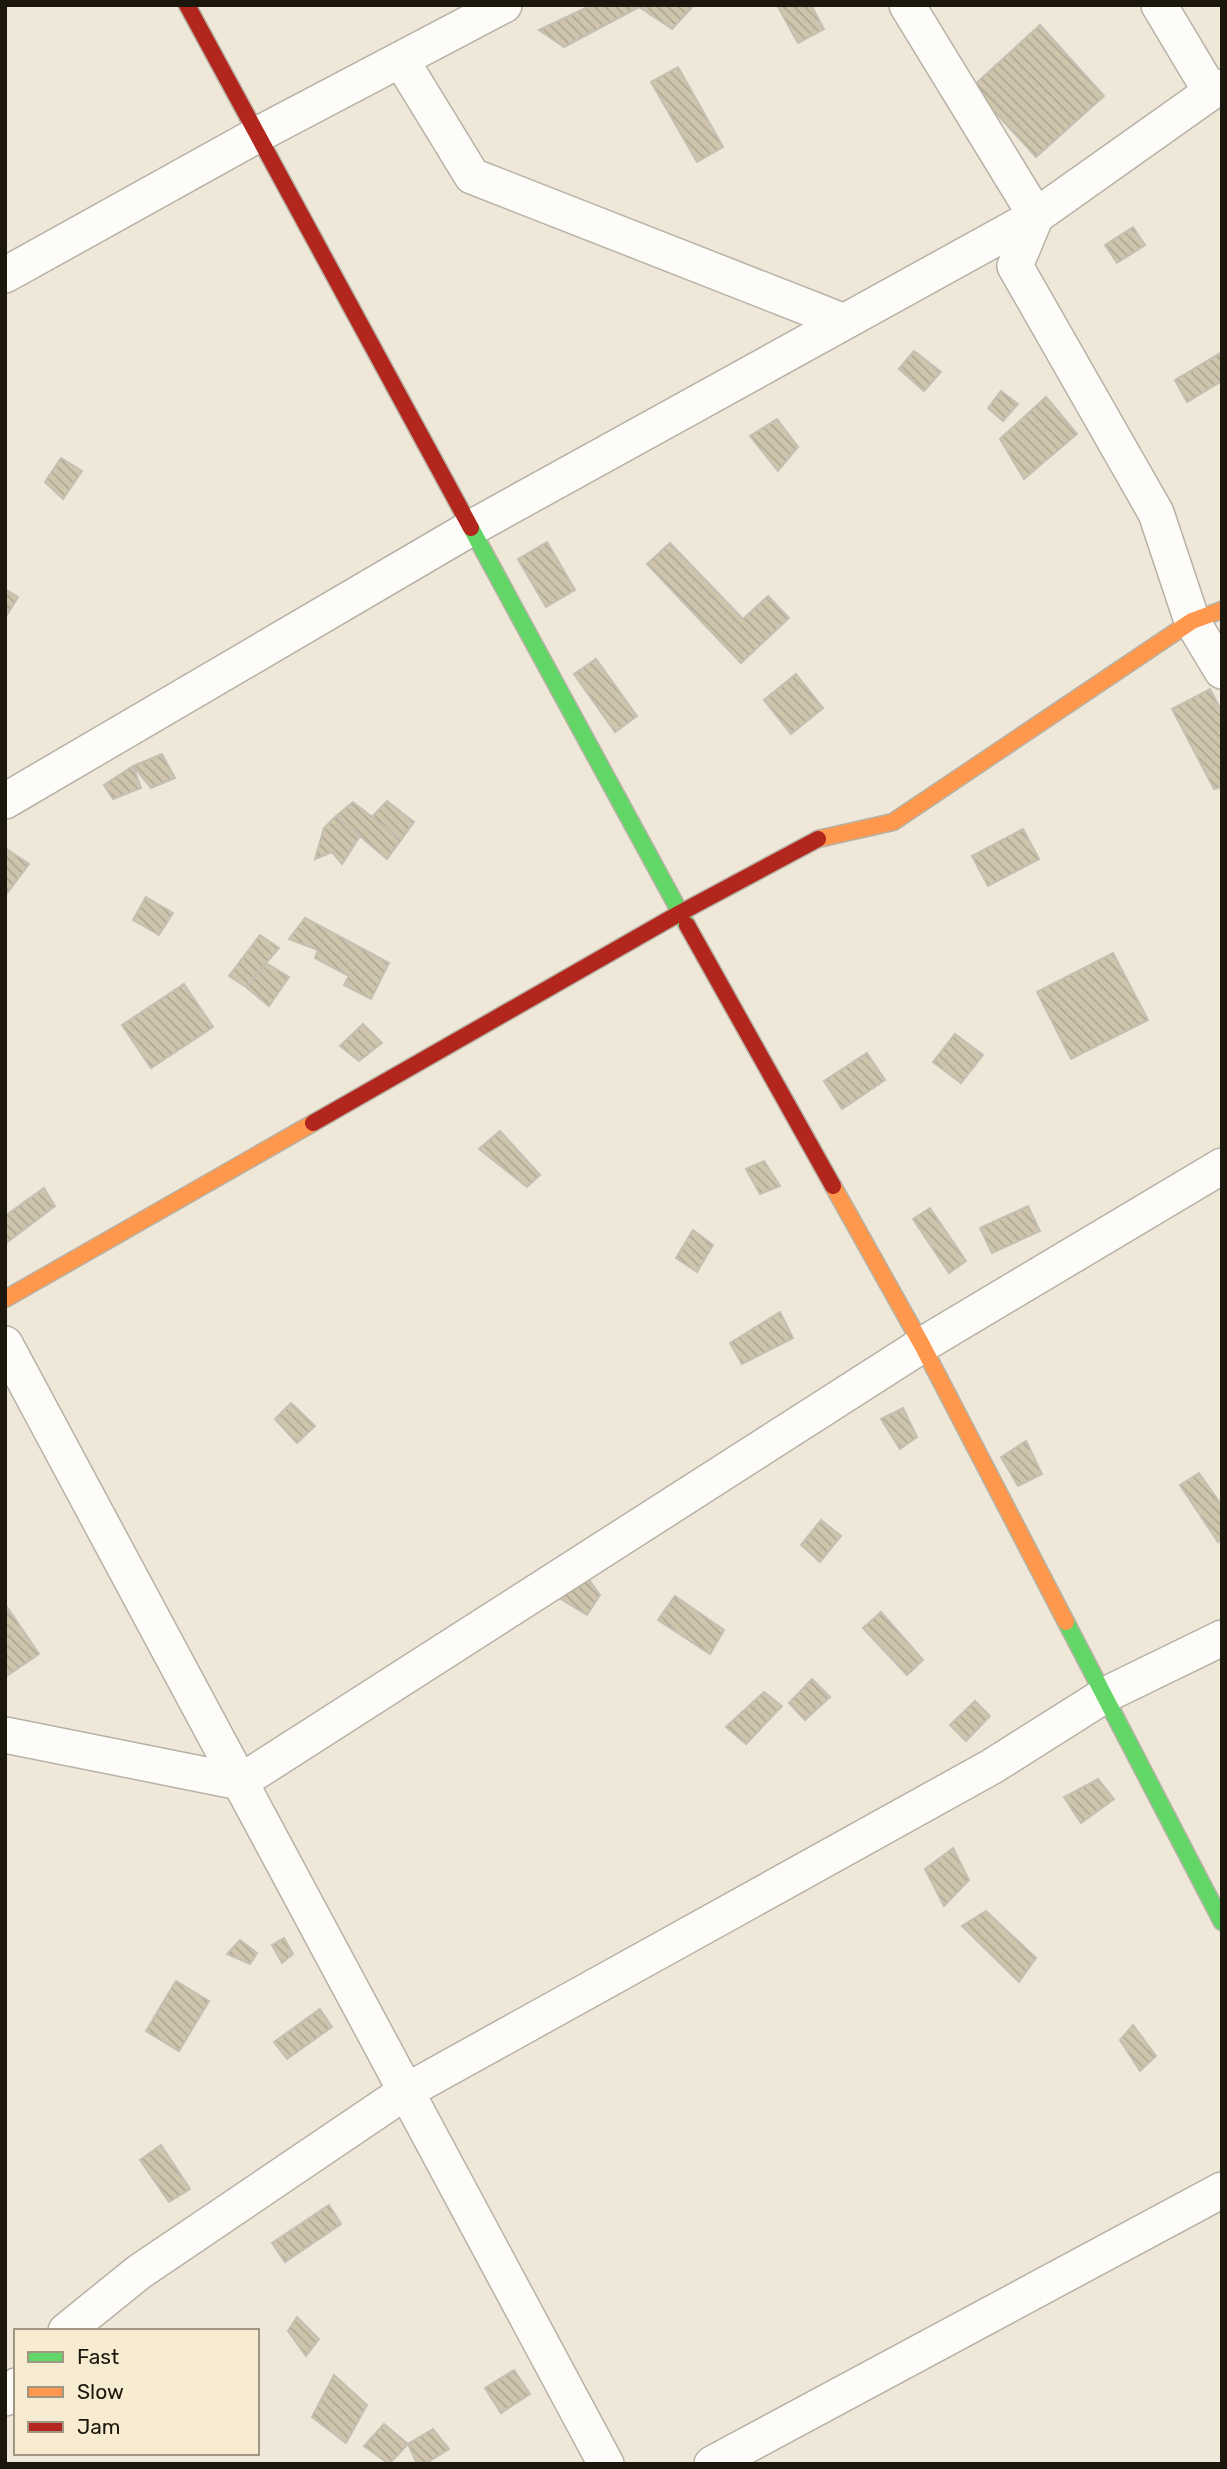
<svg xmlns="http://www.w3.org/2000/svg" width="1227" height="2469" viewBox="0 0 1227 2469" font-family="Rubik,sans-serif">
	<defs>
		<pattern id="building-back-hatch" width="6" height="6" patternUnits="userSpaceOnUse" patternTransform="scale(1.75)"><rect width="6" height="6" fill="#cfc5ac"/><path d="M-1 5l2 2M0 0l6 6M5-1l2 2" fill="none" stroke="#b1a893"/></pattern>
	</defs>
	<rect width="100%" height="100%" fill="#efe8d9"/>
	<path fill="url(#building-back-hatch)" stroke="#c4bfb3" stroke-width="2" d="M 592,5 L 694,5 L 672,29 L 639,7 L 564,47 L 539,30 Z
		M 777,5 L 811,5 L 824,29 L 798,43 Z
		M 1040,25 L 1104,96 L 1036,157 L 972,87 Z
		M 678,67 L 723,147 L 697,162 L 651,82 Z
		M 1133,227 L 1145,245 L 1117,263 L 1105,245 Z
		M 914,351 L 941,372 L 924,391 L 899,369 Z
		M 1222,352 L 1222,381 L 1187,402 L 1175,380 Z
		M 1001,391 L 1018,404 L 1003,421 L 988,408 Z
		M 1046,397 L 1077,434 L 1024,479 L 1000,439 Z
		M 777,419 L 798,447 L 778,471 L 750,436 Z
		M 61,458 L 82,471 L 63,499 L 45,482 Z
		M 547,542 L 575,590 L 546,607 L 518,559 Z
		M 670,543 L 743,619 L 768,596 L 789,618 L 741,663 L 647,564 Z
		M 5,589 L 18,597 L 5,618 Z
		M 596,659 L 637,716 L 615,732 L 574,674 Z
		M 796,674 L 823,708 L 791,734 L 764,700 Z
		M 1210,689 L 1222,712 L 1222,787 L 1214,789 L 1172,709 Z
		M 162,754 L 175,778 L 151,788 L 133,766 Z
		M 133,766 L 141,788 L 113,799 L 104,785 Z
		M 387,801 L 414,822 L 401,840 L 372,817 Z
		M 353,802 L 401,840 L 387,859 L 336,816 Z
		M 336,816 L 360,836 L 342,864 L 332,852 L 315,859 L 324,828 Z
		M 1023,829 L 1039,859 L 988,886 L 972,856 Z
		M 5,848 L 29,864 L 5,896 Z
		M 146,897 L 173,913 L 159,935 L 133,920 Z
		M 305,918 L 389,963 L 371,999 L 344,985 L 349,976 L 315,958 L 318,950 L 289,939 Z
		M 260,935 L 279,948 L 246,987 L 229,976 Z
		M 1113,953 L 1148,1020 L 1071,1059 L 1037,992 Z
		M 266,963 L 289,977 L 269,1006 L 246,987 Z
		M 184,984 L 213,1027 L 151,1068 L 122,1025 Z
		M 363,1024 L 382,1043 L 359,1061 L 340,1046 Z
		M 955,1034 L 983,1055 L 961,1083 L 933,1062 Z
		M 867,1053 L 885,1080 L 842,1109 L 824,1081 Z
		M 500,1131 L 540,1175 L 527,1187 L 479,1149 Z
		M 764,1161 L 780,1186 L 760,1194 L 746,1169 Z
		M 44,1188 L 55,1206 L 5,1244 L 5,1216 Z
		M 1028,1206 L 1040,1231 L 992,1253 L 980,1228 Z
		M 930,1208 L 966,1261 L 949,1273 L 913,1219 Z
		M 693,1230 L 713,1245 L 697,1272 L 676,1258 Z
		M 780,1312 L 793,1338 L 742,1364 L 730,1343 Z
		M 291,1403 L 315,1426 L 297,1443 L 275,1419 Z
		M 903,1408 L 917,1437 L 900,1449 L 881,1419 Z
		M 1026,1441 L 1042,1474 L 1018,1486 L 1001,1457 Z
		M 1199,1473 L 1222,1506 L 1222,1539 L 1218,1542 L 1180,1485 Z
		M 821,1520 L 841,1536 L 820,1562 L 801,1545 Z
		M 587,1577 L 600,1595 L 587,1615 L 559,1598 Z
		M 675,1596 L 724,1630 L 710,1654 L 658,1620 Z
		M 5,1604 L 39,1654 L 5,1677 Z
		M 881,1612 L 923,1660 L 907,1675 L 863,1628 Z
		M 812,1679 L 830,1697 L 805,1720 L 789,1703 Z
		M 764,1692 L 782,1706 L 746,1744 L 726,1727 Z
		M 975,1701 L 990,1716 L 966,1741 L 950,1725 Z
		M 1098,1779 L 1114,1799 L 1081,1823 L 1064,1797 Z
		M 953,1848 L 969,1880 L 944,1906 L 925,1869 Z
		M 986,1911 L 1036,1958 L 1019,1982 L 962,1926 Z
		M 284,1938 L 293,1954 L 282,1963 L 272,1945 Z
		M 240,1940 L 257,1953 L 250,1964 L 227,1954 Z
		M 176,1981 L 209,2001 L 179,2051 L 146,2031 Z
		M 320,2009 L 332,2027 L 287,2059 L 274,2042 Z
		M 1133,2025 L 1156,2056 L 1140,2071 L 1120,2040 Z
		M 161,2145 L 190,2189 L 169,2202 L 140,2160 Z
		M 329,2205 L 341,2224 L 285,2262 L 272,2243 Z
		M 297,2317 L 319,2339 L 306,2356 L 288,2331 Z
		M 514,2370 L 530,2394 L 501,2413 L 485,2388 Z
		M 334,2375 L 367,2405 L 346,2443 L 312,2417 Z
		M 384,2424 L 408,2444 L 389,2464 L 364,2446 Z
		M 433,2429 L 449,2449 L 425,2464 L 417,2464 L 408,2444 Z"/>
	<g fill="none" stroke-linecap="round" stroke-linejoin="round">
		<g stroke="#b6b2a6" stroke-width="38">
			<path id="street" d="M 907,5 L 1036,216 L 1015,266 L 1156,513 L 1192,621 L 1222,671
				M 1159,5 L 1211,92 L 1222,87
				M 401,60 L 472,176 L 842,321
				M 5,275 L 257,135 L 504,5
				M 5,801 L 471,528 L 1036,216 L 1211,92
				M 5,1344 L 606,2464
				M 5,1735 L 240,1782 L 922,1345 L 1222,1166
				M 66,2331 L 139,2272 L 405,2092 L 991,1767 L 1105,1695 L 1222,1638
				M 5,2398 L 16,2386
				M 712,2464 L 1222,2190"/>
		</g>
		<g stroke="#b6b2a6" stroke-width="19">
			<path id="fast" d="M 471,528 L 687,925
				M 1066,1622 L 1222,1922"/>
		</g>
		<g stroke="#b6b2a6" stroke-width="19">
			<path id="slow" d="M 818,839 L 893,822 L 1192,621 L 1222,610
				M 833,1186 L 922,1345 L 1066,1622
				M 5,1299 L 313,1123"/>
		</g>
		<g stroke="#b6b2a6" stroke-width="19">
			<path id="jam" d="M 187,5 L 471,528
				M 687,925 L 833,1186
				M 313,1123 L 680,913 L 818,839"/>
		</g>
		<use href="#street" stroke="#fdfcf9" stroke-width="35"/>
		<use href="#fast" stroke="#63d668" stroke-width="16"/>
		<use href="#slow" stroke="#ff974d" stroke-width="16"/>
		<use href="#jam" stroke="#b3261e" stroke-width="16"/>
	</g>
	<rect width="1227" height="2469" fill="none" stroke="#1b170d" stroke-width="14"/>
	<rect x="14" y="2329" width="245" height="126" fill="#f7ecd1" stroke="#9f9783" stroke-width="2"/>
	<rect x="28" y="2352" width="35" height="10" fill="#63d668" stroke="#9f9783" stroke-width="2"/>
	<text x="77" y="2364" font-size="21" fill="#1b170d">Fast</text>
	<rect x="28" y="2387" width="35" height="10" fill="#ff974d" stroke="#9f9783" stroke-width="2"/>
	<text x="77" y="2399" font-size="21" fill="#1b170d">Slow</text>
	<rect x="28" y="2422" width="35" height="10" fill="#b3261e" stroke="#9f9783" stroke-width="2"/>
	<text x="77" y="2434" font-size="21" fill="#1b170d">Jam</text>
</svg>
